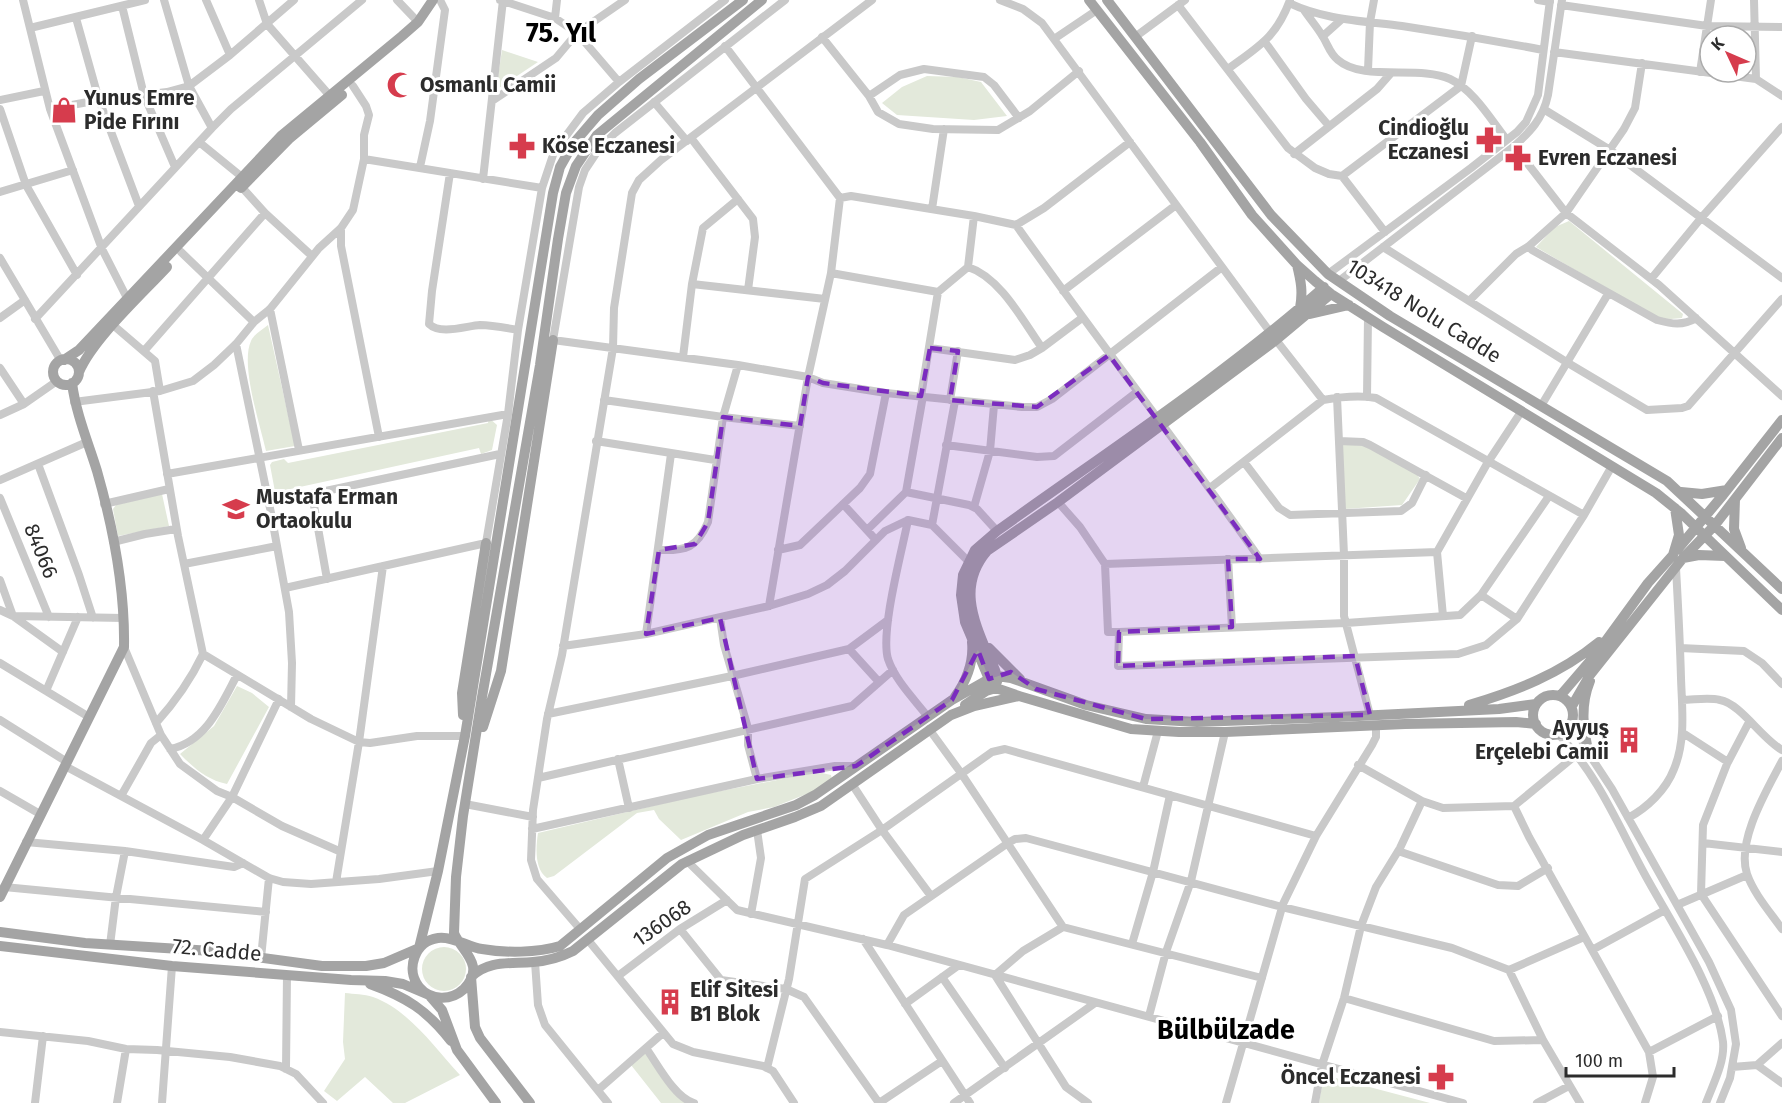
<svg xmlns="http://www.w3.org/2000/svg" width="1782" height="1103" viewBox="0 0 1782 1103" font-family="'Fira Sans',sans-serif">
	<rect width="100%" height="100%" fill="#fff"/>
	<path fill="#e3e9db" d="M 502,50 L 538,62 L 496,90 Z
		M 927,76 L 958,77 L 981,82 L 1007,116 L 974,120 L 897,115 L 882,103 L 902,87 Z
		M 1569,221 L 1683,314 L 1682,318 L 1671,319 L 1657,318 L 1536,247 L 1555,227 Z
		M 268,325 L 295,446 L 266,451 C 260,424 240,365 251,341 C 254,334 262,330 268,325 Z
		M 489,418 L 497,425 L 492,450 L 481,454 L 479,448 L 286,490 L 285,496 L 276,497 L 270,465 L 272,462 L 284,459 L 288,463 L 488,423 Z
		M 1344,444 L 1365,446 L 1417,474 L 1420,479 L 1402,505 L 1344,509 L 1341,447 Z
		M 162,494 L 169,526 L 118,536 L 113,509 L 116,505 Z
		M 237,686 L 252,693 L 269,707 L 227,784 C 207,780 194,768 180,754 L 214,726 Z
		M 822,773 L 831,775 L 832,780 L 814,791 L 774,807 L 748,812 L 681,840 L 659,819 L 654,810 L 637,813 L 554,876 L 547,878 C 534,869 536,846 538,833 L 695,796 L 808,774 Z
		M422 969a22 22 0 1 1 44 0a22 22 0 1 1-44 0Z
		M 345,993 C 354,994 364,994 373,997 C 409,1010 434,1047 460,1075 L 405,1103 L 393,1103 L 365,1077 L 337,1101 L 324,1091 L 345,1059 L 343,1042 Z
		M 646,1052 L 686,1103 L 661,1103 L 631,1065 Z
		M 1324,1075 L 1430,1103 L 1319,1103 Z"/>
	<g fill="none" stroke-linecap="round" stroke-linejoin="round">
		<path stroke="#c9c9c9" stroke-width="8" d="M 23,0 L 50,109 L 102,249 L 127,298
			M 164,0 L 189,86 L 212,128
			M 206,0 L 230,55
			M 259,0 L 267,24 L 330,96
			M 397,0 L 418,22
			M 500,0 L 555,18 L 577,33 L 619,82
			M 785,0 L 615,133 L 599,149 L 585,170 L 579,187 L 553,340 L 738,365 L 808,377 L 823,383 L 886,393 L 1022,407 L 1037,407 L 1052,399 L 1222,267
			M 1000,0 L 1023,9 L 1042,23 L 1270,332
			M 1538,0 L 1550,2
			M 1754,0 L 1756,79 L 1782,96
			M 1289,3 C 1324,20 1364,21 1402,26 C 1449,33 1496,41 1543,50
			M 1178,5 L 1288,148 L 1315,168 L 1329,174 L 1342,176 L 1385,232
			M 1561,5 L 1707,26 L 1782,27
			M 122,6 L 144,95 L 175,167
			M 1304,10 C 1310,19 1318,28 1323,37 C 1328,45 1330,54 1338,60 C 1363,82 1419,65 1450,79 C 1474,90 1491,120 1507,140
			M 76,18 L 99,100 L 139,206
			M 555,18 L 557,0
			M 30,28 L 145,0
			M 1323,36 L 1342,19
			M 822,37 L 869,96 L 878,112 L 899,124 L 933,129 L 998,130 L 1030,111 L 1079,71
			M 1135,37 L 1185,0
			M 1054,39 L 1097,10
			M 1265,42 L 1306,99 L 1329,126
			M 725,46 L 840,198 L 831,273 L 808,377 L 769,606
			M 1554,52 L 1756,79
			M 1228,69 C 1259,46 1276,38 1290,0
			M 1368,70 L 1370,22 L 1374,0
			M 1700,72 L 1711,0
			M 869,96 L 900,75 L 924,69 L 984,77 L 994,85 L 1019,118
			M 0,100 L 44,91
			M 492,101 L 556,58 L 577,33 L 625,0
			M 654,102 L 687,141
			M 0,109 L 26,185 L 77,275
			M 50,109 L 99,100 L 167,92 L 189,86 L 230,55 L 294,0
			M 1545,110 L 1610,150 L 1782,278
			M 691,138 L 753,219 L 755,237 L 748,290
			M 199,142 L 242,177
			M 1514,146 L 1566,213 L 1659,285 L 1782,396
			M 1294,154 L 1377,89 L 1391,73
			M 364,159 L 542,188
			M 420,167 L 430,121 L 445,10 L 440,0
			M 450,173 L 432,291 L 429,324 C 440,335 466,326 480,325 C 493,325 506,328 518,330
			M 1342,176 L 1461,86 L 1472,36
			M 483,179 L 503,0
			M 239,184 L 265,213
			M 0,192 L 73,170
			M 840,198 L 851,196 L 974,216 L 1016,225 C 1096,338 1181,447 1260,559
			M 932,209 L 944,129
			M 1016,225 L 1044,208 L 1130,142
			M 341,228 L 341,246 L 379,437
			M 1529,246 L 1532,250 L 1657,320 C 1672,324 1683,326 1696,318
			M 1383,247 L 1568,363 L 1647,410 L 1682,408 L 1688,406 L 1782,299
			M 181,252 L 254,322
			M 0,258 L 61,361
			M 968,267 C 1000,277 1023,321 1042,348
			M 831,273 L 938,292 L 968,267 L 974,216
			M 1328,274 L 1471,168 L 1517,132 L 1526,122 L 1538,95 L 1550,0
			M 1651,279 L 1702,217 L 1782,127
			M 1339,281 L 1512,148 C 1530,132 1543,119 1548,95 L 1562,0
			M 692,284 L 825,299
			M 1063,291 L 1176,205
			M 1470,300 L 1516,254 L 1529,246 L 1566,213 L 1624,129 L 1635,108 L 1642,63
			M 270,309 L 299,450
			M 0,318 L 25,300
			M 35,319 L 212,128 L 231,109 L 362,0
			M 113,325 L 155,361 L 160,391
			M 1276,340 L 1323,400
			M 236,344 L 271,513 L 289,612 L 292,663 L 291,707
			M 930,348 L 1015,360 L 1030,355 L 1042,348 L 1082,318
			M 144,351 L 265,213 L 312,256
			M 683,357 L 692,284 L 703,228 L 738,199
			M 0,368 L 24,404
			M 153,391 L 178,536 L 203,654 L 311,719 L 359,742 L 370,743 L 417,736 L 465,736
			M 921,396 L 938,292
			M 1337,397 L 1344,555 L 1344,616 L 1370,715
			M 1367,397 L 1368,317
			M 604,400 L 723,417 L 800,426
			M 950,400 L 958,351
			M 74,402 L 160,391 L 193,381 L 214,365 L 236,344 L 254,322 L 270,309 L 319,248 L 341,228 L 353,210 L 364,159 L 364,135 L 369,115 L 366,106 L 353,86
			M 1541,406 L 1608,294
			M 0,415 L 24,404 L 57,381
			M 596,441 L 715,460
			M 1339,441 L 1363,442 L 1370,445 L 1466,498
			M 946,445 L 1037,457 L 1054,456 L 1137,392
			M 1244,462 L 1279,508 L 1290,515 L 1401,511 L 1412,503 L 1426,475
			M 38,464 L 79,575 L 93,618
			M 167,474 L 508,414
			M 0,480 L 87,442
			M 1210,488 L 1323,400 C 1340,397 1359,395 1376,398 L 1584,515
			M 906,492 L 969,505 L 977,509 L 997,531
			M 312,494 L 327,579
			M 0,498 L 49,617
			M 1058,502 L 1080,527 L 1105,564 L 1437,552
			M 269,503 L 500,454
			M 104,504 L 169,489
			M 843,504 L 876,540
			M 974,507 L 990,451 L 994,405
			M 908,520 C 902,551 880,631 888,659 C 895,680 914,699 928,717
			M 932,525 L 955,401
			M 867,530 L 906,492 L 923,396
			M 113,542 L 145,534 L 176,529
			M 659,550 C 686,551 697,548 708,522 L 723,417 L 738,365
			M 778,550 L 800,545 L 860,488 L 870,474 L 886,393
			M 1228,559 L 1232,627
			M 184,564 L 277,546
			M 1105,564 L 1108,632 L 1119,632 L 1118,666 L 1458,654 L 1486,645 L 1517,619 L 1584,515 L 1612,466
			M 0,580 L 13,616
			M 285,588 L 486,543 L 508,414 L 518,330 L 542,188 L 554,152 L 583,113 L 619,82 L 725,0
			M 1481,595 L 1517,619
			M 0,610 L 13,616 L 63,652
			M 13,616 L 124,618
			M 1443,616 L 1437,552 L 1488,462 L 1521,412
			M 720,618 L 724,645 L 748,728 L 748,745 L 757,779
			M 1119,632 L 1346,623 L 1460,615 L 1481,595 L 1549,496
			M 646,634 L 671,454
			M 563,646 L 646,634 L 769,606 L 808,594 L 827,585 L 845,571 L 885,531 L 908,520 L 932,525 L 969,562
			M 124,647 L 161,735 L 180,764 L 217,791 L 232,797 L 282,826 L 339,851
			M 1680,648 L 1744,651 L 1762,663 L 1782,684
			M 849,649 L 879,682
			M 0,663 L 89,717
			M 46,691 L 78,617
			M 1682,700 C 1694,700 1708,697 1720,700 C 1741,704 1761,738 1782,750
			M 548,714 L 732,676 L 849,649 L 888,620
			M 0,720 L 67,762
			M 1572,722 L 1589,754 L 1612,789 L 1709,962 L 1731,1010 L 1736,1044 L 1730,1078 L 1720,1103
			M 1749,722 L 1727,764 L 1703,825 L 1701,894 L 1782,1016
			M 156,723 C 175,702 191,679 203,654
			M 929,729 L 961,773 L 1063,927
			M 1683,733 L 1728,762
			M 1558,734 C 1597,773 1618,825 1644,873 C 1670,921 1716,988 1723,1042 C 1725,1062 1713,1084 1706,1103
			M 170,749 C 206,742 221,705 237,675
			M 618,759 L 629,808
			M 1782,761 C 1767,790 1736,841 1747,874 C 1754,894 1770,912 1782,929
			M 1358,765 L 1422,801 L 1443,808 L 1514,806 L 1576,755
			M 65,766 L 203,840 L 269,878 L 283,882 L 311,884 L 379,879 L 438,871
			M 538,778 L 852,706 L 893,670
			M 852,784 L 882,830 L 931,896
			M 1143,787 L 1158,731
			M 0,791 L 40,814
			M 121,796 L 151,743 L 161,735
			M 465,804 L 533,817
			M 1514,806 L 1529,837 L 1649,1052 L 1653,1077 L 1645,1103
			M 1628,818 C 1647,808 1666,790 1674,769 C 1686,740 1682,709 1681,678 C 1680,641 1678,604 1676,568
			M 532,829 L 757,779 L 835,766 L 856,766
			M 203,840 L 232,797 L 279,699
			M 26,842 L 125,851 L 234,867 L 243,863
			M 1703,843 L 1782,852
			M 1398,851 L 1498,885 L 1518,886 L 1548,868
			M 687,861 L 737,910 L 887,945 L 1463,1103
			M 336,882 L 359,742 L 383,566
			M 4,887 L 266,912
			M 1677,905 L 1747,875
			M 751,914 L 761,858 L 757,830
			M 580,929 L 537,879 L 531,860 L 533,810 L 547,719 L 562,655 L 613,348 L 614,308 L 632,193 L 639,180 L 661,160 L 872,0
			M 680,929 L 721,980 L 786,989 L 804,997 L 879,1103
			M 863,939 L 970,1103
			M 588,940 L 673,1044 L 693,1052 L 763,1066 L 773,1071 L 794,1103
			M 1132,944 L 1153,872 L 1170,795
			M 110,945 L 116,897 L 125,851
			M 887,945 L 904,915 L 1008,843 L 1015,839 L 1026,838 L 1282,907 L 1452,948 L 1509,970 L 1543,1040 L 1580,1103
			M 1592,950 L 1665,910
			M 261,958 L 269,878
			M 535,962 L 538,1005 L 545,1025 L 608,1103
			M 1509,970 L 1584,937
			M 618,976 L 680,929 L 727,900
			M 942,977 L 1005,1068
			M 1344,998 L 1494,1041 L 1543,1040
			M 905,1004 L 959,965
			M 1149,1016 L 1166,952 L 1191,881 L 1225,732
			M 0,1032 L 88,1041 L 126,1049 L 157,1050 L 230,1057 L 280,1066 L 296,1074 L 323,1103
			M 646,1048 C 658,1065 675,1098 694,1103
			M 1649,1052 L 1718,1016
			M 1757,1065 L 1782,1083
			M 1732,1067 L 1757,1065 L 1782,1043
			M 767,1068 L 789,979 L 805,879 L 882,830 L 992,752 L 1005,749 L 1316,836
			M 286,1069 L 287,975
			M 598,1090 L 663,1033
			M 35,1103 L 43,1036
			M 117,1103 L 126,1049
			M 162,1103 L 172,966
			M 879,1103 L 942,1061
			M 954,1103 L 1095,1003
			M 1088,1103 L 1066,1087 L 995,975 L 1023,951 L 1063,927 L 1262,978
			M 1226,1103 L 1283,904 L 1316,836 L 1372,745 L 1376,737 L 1376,725
			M 1315,1103 L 1322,1065 L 1344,998 L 1361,926 L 1376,887 L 1400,848 L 1422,801
			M 1537,1103 L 1569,1086"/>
		<path stroke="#a4a4a4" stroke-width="10" d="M 762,0 L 597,135 L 576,166 L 566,193 L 558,239 L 540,365 L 482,697 L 463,816 L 456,877 L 454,933 C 461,951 487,965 464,989 C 451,1001 431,1001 419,987 C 405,969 415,941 438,938 C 453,936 468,947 482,949 C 505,953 537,953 560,946 L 667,858 L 708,835 L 796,805 L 815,795 L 952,700 L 989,679 L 997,676 L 1011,678 L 1086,705 L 1146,719 L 1197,722 L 1338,717 L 1499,709 L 1536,704
			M 1089,0 L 1200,142 L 1252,215 L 1297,265 L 1315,281 L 1331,294 L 1383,327 L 1656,493 L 1682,514 L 1782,610
			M 1107,0 L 1271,215 L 1328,274 L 1390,316 L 1667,481 L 1782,589
			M 241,188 L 289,139 L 342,95
			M 1297,265 C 1301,281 1303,292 1300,308
			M 1310,314 L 1349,305
			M53 372a13 13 0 1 1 26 0a13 13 0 1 1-26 0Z
			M 64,360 L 79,350 L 282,135 L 402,36 L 418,22 L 433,0
			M 79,372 C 93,339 141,295 167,267
			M 1681,492 L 1702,494 L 1727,490
			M 1735,499 L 1734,529 L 1741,548
			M 1677,550 L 1723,495 L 1782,420
			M 1683,558 L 1715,525 L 1782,438
			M 989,648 L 1020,679
			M 997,682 C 998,673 992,664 988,655 C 973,619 958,585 987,551 L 1058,502 L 1276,340 L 1331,294
			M1533 715a20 20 0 1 1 40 0a20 20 0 1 1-40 0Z
			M 1019,696 L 996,688 L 989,679 L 965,622 L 961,595 L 963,575 L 975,550 L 997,531 C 1107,452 1222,377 1324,287
			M 1560,696 L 1597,653 L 1648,583 L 1673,555 L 1679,535 L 1675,508
			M 955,697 C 967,680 974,662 972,642
			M 965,705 L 986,691 L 996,688
			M 1469,705 C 1516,691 1560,674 1599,642
			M 1572,706 L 1590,675 L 1683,558 L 1699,555 L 1725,556
			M 463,715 L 462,693 L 486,543
			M 483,727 L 501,671 L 553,340
			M 1589,754 C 1583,729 1580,706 1590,681
			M 0,897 L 124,647 C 125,589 113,527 97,471 C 88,442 76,414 72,383
			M 0,932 L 85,943 L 212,951 L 322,966 L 366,966 L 384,963 L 419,948 L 438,871 L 465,736 L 553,193 L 560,167 L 573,144 L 598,115 L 639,79 L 743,0
			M 0,946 L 172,966 L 351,980 L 385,981 L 403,984 L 429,995 L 442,1010 L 457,1050 L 496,1103
			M 370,984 C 406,997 427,1010 451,1041
			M 530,1103 L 480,1038 L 475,1027 L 471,977 C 488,960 510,964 533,962 C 547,961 561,957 573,951 L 682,864 L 743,835 L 795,817 L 821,806 L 951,715 L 974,706 L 1019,696 L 1131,729 L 1179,732 L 1225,732 L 1405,724 L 1516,722 L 1536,724"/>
	</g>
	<path fill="#7b2cbf" fill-opacity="0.2" stroke="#7b2cbf" stroke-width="4.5" stroke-dasharray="12 8" stroke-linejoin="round" d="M 930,348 L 958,351 L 950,400 L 1037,407 L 1109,355 L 1260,559 L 1228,559 L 1232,627 L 1119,632 L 1118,666 L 1355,656 L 1370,715 L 1146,719 L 1036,689 L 1011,672 L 989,679 L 978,650 L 952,700 L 856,766 L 757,779 L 720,618 L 646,634 L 659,550 L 695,544 L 708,522 L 723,417 L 800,426 L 808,377 L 823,383 L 921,396 Z"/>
	<defs>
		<g id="mosque-bare" transform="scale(2.07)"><path d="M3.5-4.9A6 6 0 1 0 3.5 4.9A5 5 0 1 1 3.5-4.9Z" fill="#d63c4d" stroke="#fff" stroke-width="2.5" paint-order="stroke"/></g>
		<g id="shop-bare" transform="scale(2.07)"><path d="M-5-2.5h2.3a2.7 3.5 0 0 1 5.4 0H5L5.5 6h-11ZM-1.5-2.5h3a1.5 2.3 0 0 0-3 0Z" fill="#d63c4d" stroke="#fff" stroke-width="2.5" paint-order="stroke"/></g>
		<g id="pharmacy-bare" transform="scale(2.07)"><path d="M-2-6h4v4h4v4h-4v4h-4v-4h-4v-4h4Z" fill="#d63c4d" stroke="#fff" stroke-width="2.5" paint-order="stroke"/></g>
		<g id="school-bare" transform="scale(2.07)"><path d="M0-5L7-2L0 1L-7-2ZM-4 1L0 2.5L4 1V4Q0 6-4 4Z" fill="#d63c4d" stroke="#fff" stroke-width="2.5" paint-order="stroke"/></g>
		<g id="building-bare" transform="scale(2.07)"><path d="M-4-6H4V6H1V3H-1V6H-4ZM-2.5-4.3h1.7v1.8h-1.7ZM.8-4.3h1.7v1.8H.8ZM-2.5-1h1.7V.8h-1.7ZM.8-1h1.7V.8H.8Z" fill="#d63c4d" stroke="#fff" stroke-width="2.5" paint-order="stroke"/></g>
	</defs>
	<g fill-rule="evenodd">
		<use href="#mosque-bare" x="400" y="85"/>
		<use href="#shop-bare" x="64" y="110"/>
		<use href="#pharmacy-bare" x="1489" y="140"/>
		<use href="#pharmacy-bare" x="522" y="146"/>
		<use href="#pharmacy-bare" x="1518" y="158"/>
		<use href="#school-bare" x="236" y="509"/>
		<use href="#building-bare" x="1629" y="740"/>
		<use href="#building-bare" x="670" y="1002"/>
		<use href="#pharmacy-bare" x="1441" y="1077"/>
	</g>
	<g text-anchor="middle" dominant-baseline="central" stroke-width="6" stroke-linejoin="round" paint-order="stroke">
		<g font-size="21" font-weight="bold" fill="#2c2c2c" stroke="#fff" text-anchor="start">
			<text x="420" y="85">Osmanlı Camii</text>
			<text x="84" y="98">Yunus Emre<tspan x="84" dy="24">Pide Fırını</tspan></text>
			<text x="1469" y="128" text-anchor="end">Cindioğlu<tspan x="1469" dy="24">Eczanesi</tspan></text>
			<text x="542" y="146">Köse Eczanesi</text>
			<text x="1538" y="158">Evren Eczanesi</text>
			<text x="256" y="497">Mustafa Erman<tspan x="256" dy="24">Ortaokulu</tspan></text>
			<text x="1609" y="728" text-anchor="end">Ayyuş<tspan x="1609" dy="24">Erçelebi Camii</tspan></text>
			<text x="690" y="990">Elif Sitesi<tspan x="690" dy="24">B1 Blok</tspan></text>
			<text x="1421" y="1077" text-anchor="end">Öncel Eczanesi</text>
		</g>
		<g font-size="21" fill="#2c2c2c" stroke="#fff">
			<text transform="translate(1424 311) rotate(32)">103418 Nolu Cadde</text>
			<text transform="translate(41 551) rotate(68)">84066</text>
			<text transform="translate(662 923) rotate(-35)">136068</text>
			<text transform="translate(217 950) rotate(5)">72. Cadde</text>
		</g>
		<g font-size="27" font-weight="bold" fill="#000" stroke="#fff">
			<text x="561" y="33">75. Yıl</text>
			<text x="1226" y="1030">Bülbülzade</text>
		</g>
	</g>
	<g transform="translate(1728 54) rotate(314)"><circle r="28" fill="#ffffff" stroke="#ababab" stroke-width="1.5"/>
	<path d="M0-4.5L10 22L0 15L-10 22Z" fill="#d63c4d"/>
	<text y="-9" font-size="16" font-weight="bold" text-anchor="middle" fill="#2c2c2c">K</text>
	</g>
	<path d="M1566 1067v9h108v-9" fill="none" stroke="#2c2c2c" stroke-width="3"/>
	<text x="1575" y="1067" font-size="18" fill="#2c2c2c" stroke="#ffffff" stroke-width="4.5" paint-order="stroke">100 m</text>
</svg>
